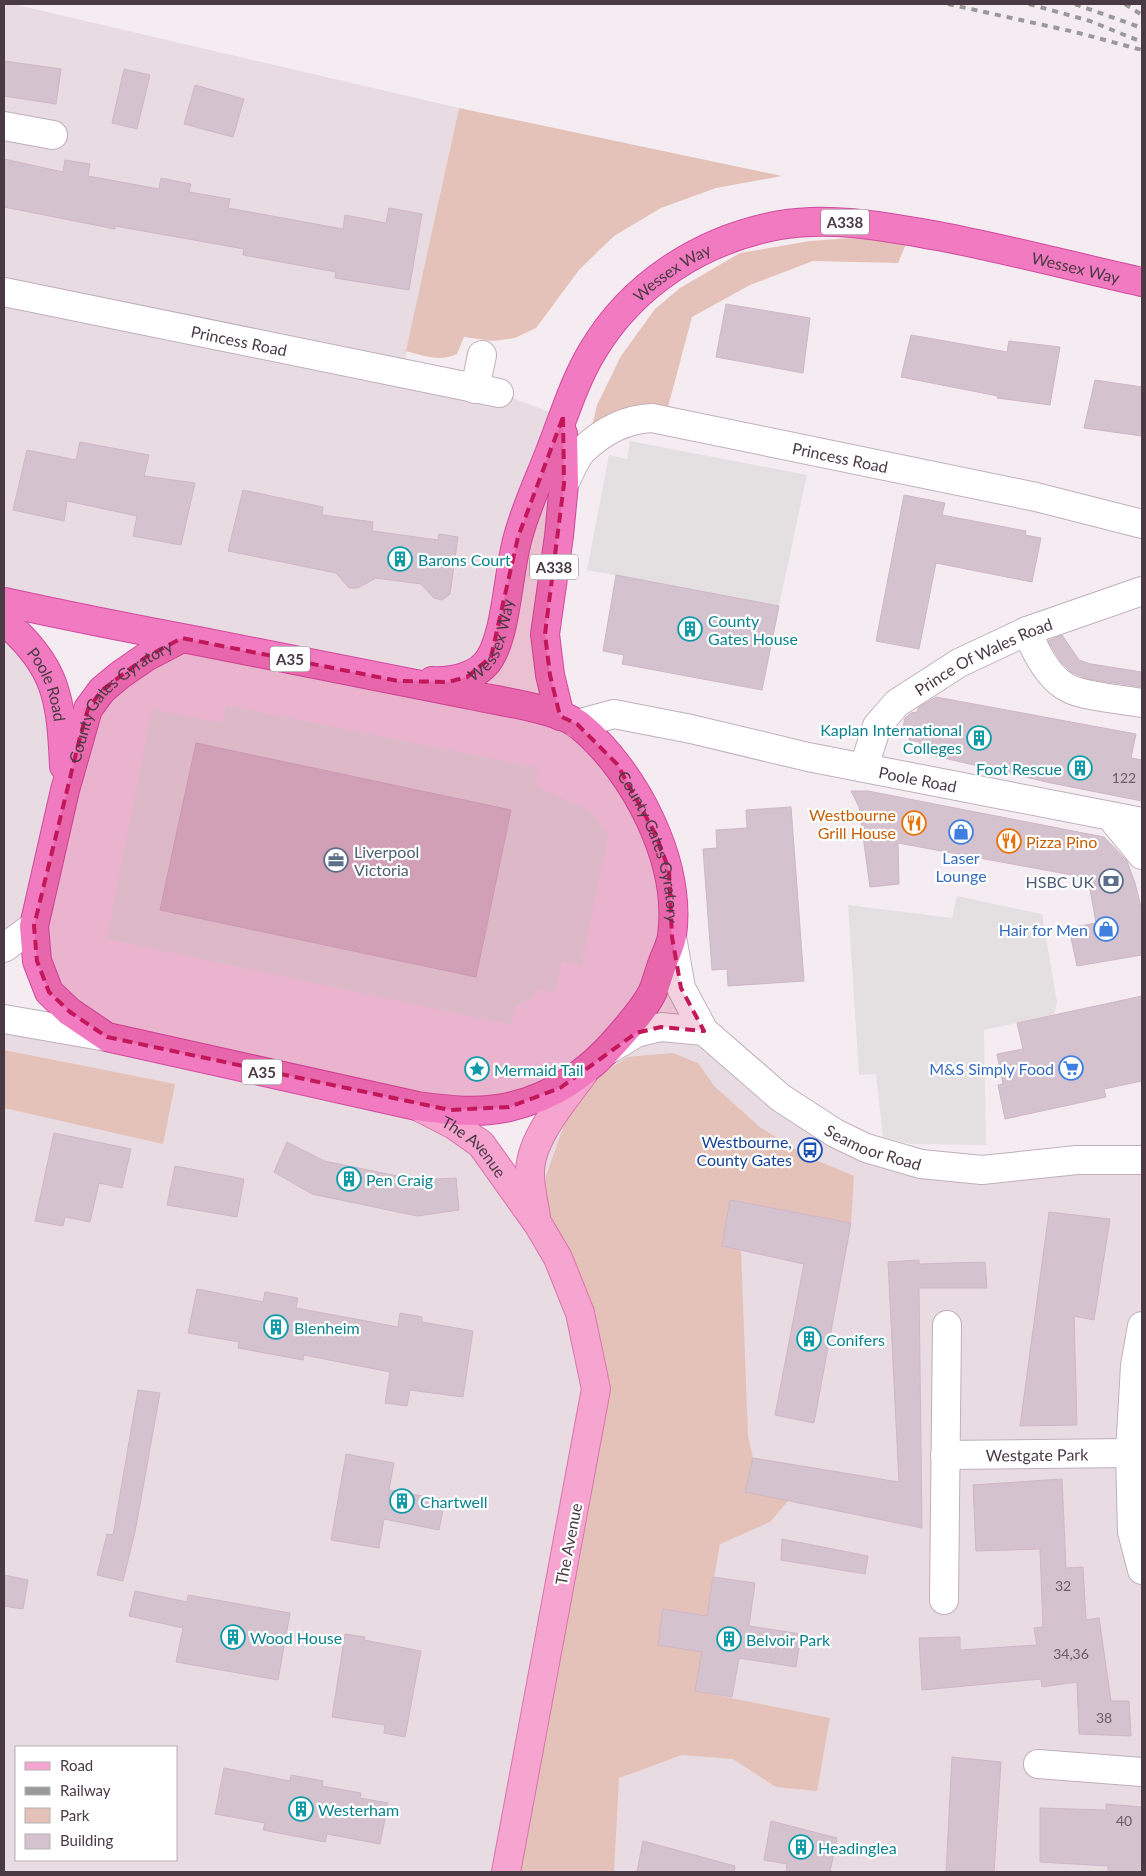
<svg xmlns="http://www.w3.org/2000/svg" width="1146" height="1876" viewBox="0 0 1146 1876" font-family="Lato,sans-serif">
	<rect width="100%" height="100%" fill="#f5ecf1"/>
	<path fill="#e8dbe2" fill-rule="evenodd" d="M 4,4 L 13,4 L 459,108 L 402,375 L 499,393 L 563,417 L 496,643 L 448,682 L 4,602 Z
		M 4,621 L 16,631 L 63,734 L 34,926 L 4,948 Z
		M 4,1019 L 417,1106 L 505,1178 L 529,1174 L 607,1051 L 681,1028 L 781,1098 L 902,1159 L 1142,1160 L 1142,1872 L 4,1872 ZM 16,1747 L 176,1747 L 176,1860 L 16,1860 Z"/>
	<path fill="#f4daeb" d="M 182,638 L 560,716 L 642,804 L 672,937 L 607,1051 L 479,1111 L 107,1037 L 37,961 L 88,709 Z"/>
	<path fill="#e5c2b9" d="M 459,108 L 782,176 L 716,188 L 661,208 L 614,236 L 579,270 L 536,328 L 515,338 L 493,341 L 464,337 L 457,354 C 440,362 424,356 406,351 Z
		M 851,238 L 907,242 L 898,263 L 813,261 L 750,285 L 692,317 L 668,407 L 661,411 L 591,430 L 597,405 L 621,356 L 655,309 L 680,288 L 740,253 L 810,241 Z
		M 4,1050 L 175,1084 L 163,1144 L 4,1108 Z
		M 673,1053 L 698,1063 L 715,1087 L 761,1128 L 806,1156 L 854,1176 L 851,1223 L 730,1200 L 722,1246 L 741,1250 L 748,1436 L 753,1458 L 745,1492 L 788,1501 L 770,1522 L 720,1544 L 707,1616 L 663,1609 L 658,1644 L 702,1652 L 696,1691 L 830,1718 L 817,1791 L 776,1787 L 733,1759 L 682,1755 L 619,1778 L 614,1872 L 506,1872 L 596,1389 L 538,1224 L 546,1176 L 564,1125 L 588,1084 L 627,1057 Z"/>
	<path fill="#e4e0e2" d="M 630,441 L 807,475 L 779,606 L 587,570 L 609,455 L 627,459 Z
		M 226,705 L 538,768 L 535,786 L 592,812 L 608,836 L 581,966 L 562,961 L 554,992 L 537,990 L 532,998 L 523,1004 L 516,1005 L 511,1025 L 107,939 L 152,709 L 222,723 Z
		M 957,896 L 1042,914 L 1057,1002 L 1054,1015 L 984,1030 L 986,1145 L 910,1144 L 883,1137 L 876,1074 L 859,1075 L 848,905 L 952,918 Z"/>
	<path fill="#d5c2cf" stroke="#d0b6c7" d="M 4,61 L 61,69 L 56,104 L 4,96 Z
		M 124,69 L 150,75 L 137,129 L 112,123 Z
		M 195,85 L 244,99 L 233,137 L 184,124 Z
		M 4,159 L 63,172 L 65,160 L 90,164 L 88,176 L 159,189 L 161,178 L 191,184 L 189,192 L 230,199 L 228,208 L 343,229 L 345,215 L 386,223 L 389,208 L 422,214 L 409,290 L 335,278 L 336,272 L 243,255 L 244,249 L 115,226 L 115,229 L 4,207 Z
		M 726,304 L 810,318 L 803,373 L 716,357 Z
		M 911,335 L 1007,352 L 1009,341 L 1060,347 L 1050,405 L 997,398 L 998,396 L 901,377 Z
		M 1095,380 L 1142,387 L 1142,436 L 1084,428 Z
		M 80,442 L 149,455 L 144,476 L 195,483 L 181,545 L 133,536 L 137,516 L 67,501 L 64,521 L 13,510 L 27,450 L 76,460 Z
		M 243,490 L 323,507 L 322,515 L 373,522 L 372,531 L 438,540 L 439,534 L 458,537 L 450,594 L 442,600 L 434,598 L 421,584 L 376,578 L 358,588 L 349,588 L 336,573 L 228,551 Z
		M 904,495 L 945,503 L 942,515 L 1026,531 L 1025,535 L 1041,538 L 1032,582 L 936,563 L 919,649 L 876,641 Z
		M 616,575 L 779,606 L 762,690 L 622,664 L 624,655 L 603,651 Z
		M 1062,635 L 1079,660 L 1091,664 L 1142,672 L 1142,687 L 1088,679 L 1071,672 L 1061,662 L 1048,641 Z
		M 936,697 L 1136,734 L 1131,758 L 1142,760 L 1142,801 L 1051,783 L 918,752 L 920,742 L 909,740 L 910,736 L 901,735 L 905,718 L 911,713 L 917,712 L 919,707 Z
		M 196,743 L 511,810 L 476,977 L 160,910 Z
		M 851,791 L 868,791 L 1104,837 L 1127,861 L 1135,883 L 1142,911 L 1142,955 L 1077,966 L 1069,928 L 1096,923 L 1088,878 L 898,843 L 899,884 L 870,887 L 859,807 Z
		M 791,807 L 804,981 L 728,986 L 727,969 L 712,970 L 703,849 L 717,848 L 716,830 L 747,828 L 746,810 Z
		M 1142,996 L 1142,1081 L 1104,1089 L 1106,1097 L 1005,1119 L 998,1085 L 1003,1084 L 997,1054 L 1023,1049 L 1017,1023 Z
		M 54,1133 L 131,1149 L 122,1188 L 99,1183 L 90,1222 L 65,1217 L 63,1226 L 35,1221 Z
		M 287,1142 L 324,1161 L 417,1180 L 456,1178 L 459,1210 L 417,1216 L 312,1194 L 274,1172 Z
		M 175,1166 L 244,1179 L 237,1217 L 167,1205 Z
		M 730,1200 L 851,1223 L 814,1423 L 775,1415 L 804,1264 L 722,1246 Z
		M 1049,1212 L 1110,1219 L 1094,1320 L 1074,1316 L 1077,1425 L 1020,1426 Z
		M 919,1260 L 919,1264 L 985,1262 L 987,1288 L 919,1288 L 922,1528 L 745,1492 L 753,1458 L 899,1482 L 888,1262 Z
		M 197,1289 L 263,1302 L 265,1292 L 298,1298 L 296,1308 L 398,1327 L 400,1313 L 422,1317 L 422,1322 L 473,1331 L 463,1397 L 410,1390 L 407,1406 L 385,1403 L 390,1372 L 304,1355 L 303,1360 L 238,1348 L 239,1342 L 188,1333 Z
		M 138,1390 L 160,1393 L 135,1532 L 123,1581 L 97,1575 L 107,1534 L 113,1535 Z
		M 346,1454 L 394,1463 L 389,1490 L 445,1500 L 439,1530 L 384,1519 L 379,1548 L 331,1540 Z
		M 1062,1479 L 1066,1568 L 1083,1567 L 1086,1620 L 1099,1618 L 1111,1701 L 1129,1701 L 1131,1736 L 1079,1734 L 1077,1682 L 1042,1687 L 1041,1679 L 922,1690 L 919,1638 L 960,1637 L 960,1650 L 1037,1645 L 1034,1628 L 1043,1627 L 1040,1549 L 976,1551 L 973,1485 Z
		M 782,1539 L 868,1556 L 865,1574 L 781,1560 Z
		M 4,1575 L 28,1580 L 23,1609 L 4,1606 Z
		M 713,1577 L 755,1583 L 749,1626 L 801,1634 L 796,1667 L 739,1658 L 732,1697 L 695,1691 L 702,1652 L 658,1645 L 663,1609 L 707,1616 Z
		M 135,1591 L 187,1602 L 188,1595 L 290,1613 L 278,1680 L 176,1662 L 183,1628 L 129,1616 Z
		M 345,1634 L 365,1637 L 364,1640 L 421,1651 L 405,1737 L 384,1733 L 385,1725 L 332,1717 Z
		M 952,1757 L 1001,1762 L 994,1872 L 946,1872 Z
		M 224,1768 L 290,1781 L 291,1775 L 323,1781 L 322,1786 L 361,1793 L 360,1798 L 388,1803 L 380,1844 L 327,1834 L 325,1842 L 263,1830 L 265,1823 L 215,1814 Z
		M 1106,1804 L 1142,1807 L 1142,1872 L 1108,1872 L 1108,1866 L 1040,1862 L 1040,1808 L 1106,1810 Z
		M 771,1821 L 837,1838 L 830,1872 L 786,1872 L 787,1864 L 764,1860 Z
		M 643,1841 L 735,1866 L 734,1872 L 637,1872 Z"/>
	<g fill="none" stroke-linecap="round" stroke-linejoin="round">
		<g stroke="#c0afb9" stroke-width="30">
			<g id="minor">
				<path d="M 4,126 L 53,135"/>
				<path id="s1" d="M 4,292 L 499,393"/>
				<path d="M 475,389 L 482,355"/>
				<path id="s2" d="M 564,484 C 570,473 575,458 583,450 C 602,432 626,419 652,418 L 1036,497 L 1142,524"/>
				<path d="M 1027,631 C 1035,651 1049,680 1070,689 C 1084,696 1124,700 1142,703"/>
				<path id="s3" d="M 577,724 L 614,714 L 691,729 L 808,757 L 1142,822"/>
				<path id="s4" d="M 864,767 L 877,726 L 897,703 L 959,663 L 1027,631 L 1142,591"/>
				<path d="M 1110,816 L 1142,855"/>
				<path id="s5" d="M 672,937 L 681,988 L 704,1031 L 781,1098 L 835,1133 L 866,1148 L 921,1164 L 982,1170 L 1077,1160 L 1142,1160"/>
				<path d="M 4,948 L 34,926"/>
				<path d="M 4,1019 L 107,1037"/>
				<path d="M 608,1050 L 636,1033 L 661,1027 L 704,1031"/>
				<path d="M 1142,1326 L 1135,1366 L 1130,1453 L 1132,1532 L 1142,1570"/>
				<path id="s6" d="M 945,1455 L 1130,1453"/>
				<path d="M 944,1600 L 947,1325"/>
				<path d="M 1038,1764 L 1142,1772"/>
			</g>
		</g>
		<g stroke="#da74ad" stroke-width="30">
			<g id="major">
				<path id="s7" d="M 419,1107 L 454,1125 L 481,1144 L 538,1224 L 558,1258 L 580,1313 L 596,1389 L 506,1872"/>
				<path d="M 536,1217 C 534,1203 530,1189 530,1175 C 528,1141 564,1100 583,1074"/>
			</g>
		</g>
		<g stroke="#d14a9e" stroke-width="30">
			<g id="highway">
				<path id="s8" d="M 4,602 C 68,616 133,629 198,641 C 289,659 380,677 471,695 C 497,701 559,709 579,725 C 635,771 682,862 672,936 C 671,943 667,952 664,959 C 660,969 657,981 653,991 C 645,1008 630,1024 618,1038 C 589,1072 553,1097 509,1107 C 479,1114 447,1110 417,1106 L 107,1037 L 70,1012 L 49,992 L 37,961 L 34,926 L 65,790 L 88,709 L 102,690 L 120,675 L 146,657 L 182,638"/>
				<path id="s9" d="M 4,621 C 57,666 61,699 64,766"/>
				<path id="s10" d="M 432,681 C 452,682 479,677 490,658 C 507,630 508,571 518,537 C 526,507 540,478 551,449 C 564,416 574,382 592,352 C 632,284 702,239 780,225 C 832,216 886,227 938,236 C 1007,249 1074,267 1142,282"/>
				<path d="M 560,716 L 550,675 L 545,634 L 559,536 L 564,484 L 563,434"/>
			</g>
		</g>
		<use href="#minor" stroke="#fff" stroke-width="28"/>
		<use href="#major" stroke="#f6a4d0" stroke-width="28"/>
		<use href="#highway" stroke="#f27ac0" stroke-width="28"/>
		<path stroke="#999" stroke-width="4" stroke-dasharray="6 6" stroke-linecap="butt" d="M 948,4 L 1075,32 L 1142,50
			M 1029,4 L 1090,21 L 1142,42
			M 1075,4 L 1142,28
			M 1125,4 L 1142,15"/>
	</g>
	<path fill="#c2185b" fill-opacity="0.2" stroke="#c2185b" stroke-width="4" stroke-dasharray="10 6" stroke-linejoin="round" d="M 563,417 L 564,484 L 545,634 L 550,675 L 560,716 L 577,724 L 617,764 L 656,835 L 669,870 L 672,937 L 681,988 L 704,1031 L 661,1027 L 636,1033 L 560,1088 L 509,1107 L 450,1110 L 107,1037 L 70,1012 L 49,992 L 37,961 L 34,926 L 80,737 L 88,709 L 102,690 L 146,657 L 182,638 L 398,681 L 448,682 L 467,677 L 491,657 L 518,537 Z"/>
	<defs>
		<g id="building-ring" transform="scale(1.25)"><circle r="9.5" fill="#fff" stroke="#0f9aa8" stroke-width="1.5"/><path d="M-4-6H4V6H1V3H-1V6H-4ZM-2.5-4.3h1.7v1.8h-1.7ZM.8-4.3h1.7v1.8H.8ZM-2.5-1h1.7V.8h-1.7ZM.8-1h1.7V.8H.8Z" fill="#0f9aa8"/></g>
		<g id="restaurant-ring" transform="scale(1.25)"><circle r="9.5" fill="#fff" stroke="#e8710a" stroke-width="1.5"/><path d="M-5-6h1v4h1v-4h1v4h1v-4h1v5L-1.5 .5V6h-2V.5L-5-1ZM5-6V6H3V1.5H1.5Q1.5-4 5-6Z" fill="#e8710a"/></g>
		<g id="shop-ring" transform="scale(1.25)"><circle r="9.5" fill="#fff" stroke="#3f7fe0" stroke-width="1.5"/><path d="M-5-2.5h2.3a2.7 3.5 0 0 1 5.4 0H5L5.5 6h-11ZM-1.5-2.5h3a1.5 2.3 0 0 0-3 0Z" fill="#3f7fe0"/></g>
		<g id="office-ring" transform="scale(1.25)"><circle r="9.5" fill="#fff" stroke="#5c6f8a" stroke-width="1.5"/><path d="M-6-3h4V-5.5h4V-3h4V5H-6ZM-1-4.5V-3h2v-1.5ZM-6 0V1H6V0Z" fill="#5c6f8a"/></g>
		<g id="bank-ring" transform="scale(1.25)"><circle r="9.5" fill="#fff" stroke="#5c6f8a" stroke-width="1.5"/><path d="M-6-4H6V4H-6ZM0-2.3a2.3 2.3 0 1 0 0 4.6a2.3 2.3 0 1 0 0-4.6Z" fill="#5c6f8a"/></g>
		<g id="supermarket-ring" transform="scale(1.25)"><circle r="9.5" fill="#fff" stroke="#3f7fe0" stroke-width="1.5"/><path d="M-6-5.5h2.5l.6 2H6L4.5 2H-2.5L-4.4-4H-6ZM-1.5 3.2a1.3 1.3 0 1 0 .1 0ZM3 3.2a1.3 1.3 0 1 0 .1 0Z" fill="#3f7fe0"/></g>
		<g id="sight-ring" transform="scale(1.25)"><circle r="9.5" fill="#fff" stroke="#0f9aa8" stroke-width="1.5"/><path d="M0-6L1.8-2.2L6-1.7L2.9 1.2L3.7 5.4L0 3.3L-3.7 5.4L-2.9 1.2L-6-1.7L-1.8-2.2Z" fill="#0f9aa8"/></g>
		<g id="bus-ring" transform="scale(1.25)"><circle r="9.5" fill="#fff" stroke="#1a4fb4" stroke-width="1.5"/><path d="M-5-6H5V4H4V6H2V4H-2V6H-4V4H-5ZM-3.5-4V0h7V-4ZM-3.5 1.2v1.5H-2V1.2ZM2 1.2v1.5H3.5V1.2Z" fill="#1a4fb4"/></g>
	</defs>
	<g fill-rule="evenodd">
		<use href="#building-ring" x="400" y="559"/>
		<use href="#building-ring" x="690" y="629"/>
		<use href="#building-ring" x="979" y="738"/>
		<use href="#building-ring" x="1080" y="768"/>
		<use href="#restaurant-ring" x="914" y="823"/>
		<use href="#shop-ring" x="961" y="832"/>
		<use href="#restaurant-ring" x="1009" y="841"/>
		<use href="#office-ring" x="336" y="860"/>
		<use href="#bank-ring" x="1111" y="881"/>
		<use href="#shop-ring" x="1106" y="929"/>
		<use href="#supermarket-ring" x="1071" y="1068"/>
		<use href="#sight-ring" x="477" y="1069"/>
		<use href="#bus-ring" x="810" y="1150"/>
		<use href="#building-ring" x="349" y="1179"/>
		<use href="#building-ring" x="276" y="1327"/>
		<use href="#building-ring" x="809" y="1339"/>
		<use href="#building-ring" x="402" y="1501"/>
		<use href="#building-ring" x="233" y="1637"/>
		<use href="#building-ring" x="729" y="1639"/>
		<use href="#building-ring" x="301" y="1809"/>
		<use href="#building-ring" x="801" y="1847"/>
	</g>
	<g text-anchor="middle" dominant-baseline="central" stroke-width="4.5" stroke-linejoin="round" paint-order="stroke">
		<g font-size="14" fill="#6c5c66">
			<text x="1124" y="777">122</text>
			<text x="1063" y="1585">32</text>
			<text x="1071" y="1653">34,36</text>
			<text x="1104" y="1717">38</text>
			<text x="1124" y="1820">40</text>
		</g>
		<g fill="#fff" stroke="#80757b" stroke-width="1">
			<rect x="821" y="209.5" width="48" height="25" rx="4"/>
			<rect x="530" y="554.5" width="48" height="25" rx="4"/>
			<rect x="270" y="646.5" width="40" height="25" rx="4"/>
			<rect x="242" y="1059.5" width="40" height="25" rx="4"/>
		</g>
		<g font-size="15" font-weight="bold" fill="#493a43">
			<text x="845" y="222">A338</text>
			<text x="554" y="567">A338</text>
			<text x="290" y="659">A35</text>
			<text x="262" y="1072">A35</text>
		</g>
		<g font-size="16" fill="#493a43" stroke="#fff">
			<text stroke="none"><textPath href="#s10" startOffset="924">Wessex Way</textPath></text>
			<text stroke="none"><textPath href="#s10" startOffset="504">Wessex Way</textPath></text>
			<text stroke="none"><textPath href="#s1" startOffset="240">Princess Road</textPath></text>
			<text stroke="none"><textPath href="#s2" startOffset="309">Princess Road</textPath></text>
			<text stroke="none"><textPath href="#s10" startOffset="82">Wessex Way</textPath></text>
			<text stroke="none"><textPath href="#s4" startOffset="172">Prince Of Wales Road</textPath></text>
			<text stroke="none"><textPath href="#s9" startOffset="79">Poole Road</textPath></text>
			<text stroke="none"><textPath href="#s8" startOffset="1878">County Gates Gyratory</textPath></text>
			<text stroke="none"><textPath href="#s3" startOffset="349">Poole Road</textPath></text>
			<text stroke="none"><textPath href="#s8" startOffset="734">County Gates Gyratory</textPath></text>
			<text stroke="none"><textPath href="#s5" startOffset="308">Seamoor Road</textPath></text>
			<text stroke="none"><textPath href="#s7" startOffset="69">The Avenue</textPath></text>
			<text stroke="none"><textPath href="#s6" startOffset="92">Westgate Park</textPath></text>
			<text transform="translate(568 1544) rotate(-79)">The Avenue</text>
		</g>
		<g font-size="16" fill="#0d838f" stroke="#fff" text-anchor="start">
			<text x="418" y="559">Barons Court</text>
			<text x="708" y="620">County<tspan x="708" dy="18">Gates House</tspan></text>
			<text x="962" y="729" text-anchor="end">Kaplan International<tspan x="962" dy="18">Colleges</tspan></text>
			<text x="1062" y="768" text-anchor="end">Foot Rescue</text>
			<text x="494" y="1069">Mermaid Tail</text>
			<text x="366" y="1179">Pen Craig</text>
			<text x="294" y="1327">Blenheim</text>
			<text x="826" y="1339">Conifers</text>
			<text x="420" y="1501">Chartwell</text>
			<text x="250" y="1637">Wood House</text>
			<text x="746" y="1639">Belvoir Park</text>
			<text x="318" y="1809">Westerham</text>
			<text x="818" y="1847">Headinglea</text>
		</g>
		<g font-size="16" fill="#c56008" stroke="#fff" text-anchor="end">
			<text x="896" y="814">Westbourne<tspan x="896" dy="18">Grill House</tspan></text>
			<text x="1026" y="841" text-anchor="start">Pizza Pino</text>
		</g>
		<g font-size="16" fill="#4e5e75" stroke="#fff" text-anchor="start">
			<text x="354" y="851">Liverpool<tspan x="354" dy="18">Victoria</tspan></text>
			<text x="1094" y="881" text-anchor="end">HSBC UK</text>
		</g>
		<g font-size="16" fill="#366cbe" stroke="#fff" text-anchor="end">
			<text x="961" y="857" text-anchor="middle">Laser<tspan x="961" dy="18">Lounge</tspan></text>
			<text x="1088" y="929">Hair for Men</text>
			<text x="1054" y="1068">M&amp;S Simply Food</text>
		</g>
		<g font-size="16" fill="#164399" stroke="#fff" text-anchor="end">
			<text x="792" y="1141">Westbourne,<tspan x="792" dy="18">County Gates</tspan></text>
		</g>
	</g>
	<rect width="1146" height="1876" fill="none" stroke="#493a43" stroke-width="10"/>
	<rect x="15" y="1746" width="162" height="115" fill="#ffffff" stroke="#b6b0b4"/>
	<rect x="25" y="1762" width="25" height="8" fill="#f6a4d0" stroke="#b6b0b4"/>
	<text x="60" y="1771" font-size="15" fill="#493a43">Road</text>
	<rect x="25" y="1787" width="25" height="8" fill="#999999" stroke="#b6b0b4"/>
	<text x="60" y="1796" font-size="15" fill="#493a43">Railway</text>
	<rect x="25" y="1808" width="25" height="15" fill="#e5c2b9" stroke="#b6b0b4"/>
	<text x="60" y="1821" font-size="15" fill="#493a43">Park</text>
	<rect x="25" y="1834" width="25" height="15" fill="#d5c2cf" stroke="#b6b0b4"/>
	<text x="60" y="1846" font-size="15" fill="#493a43">Building</text>
</svg>
